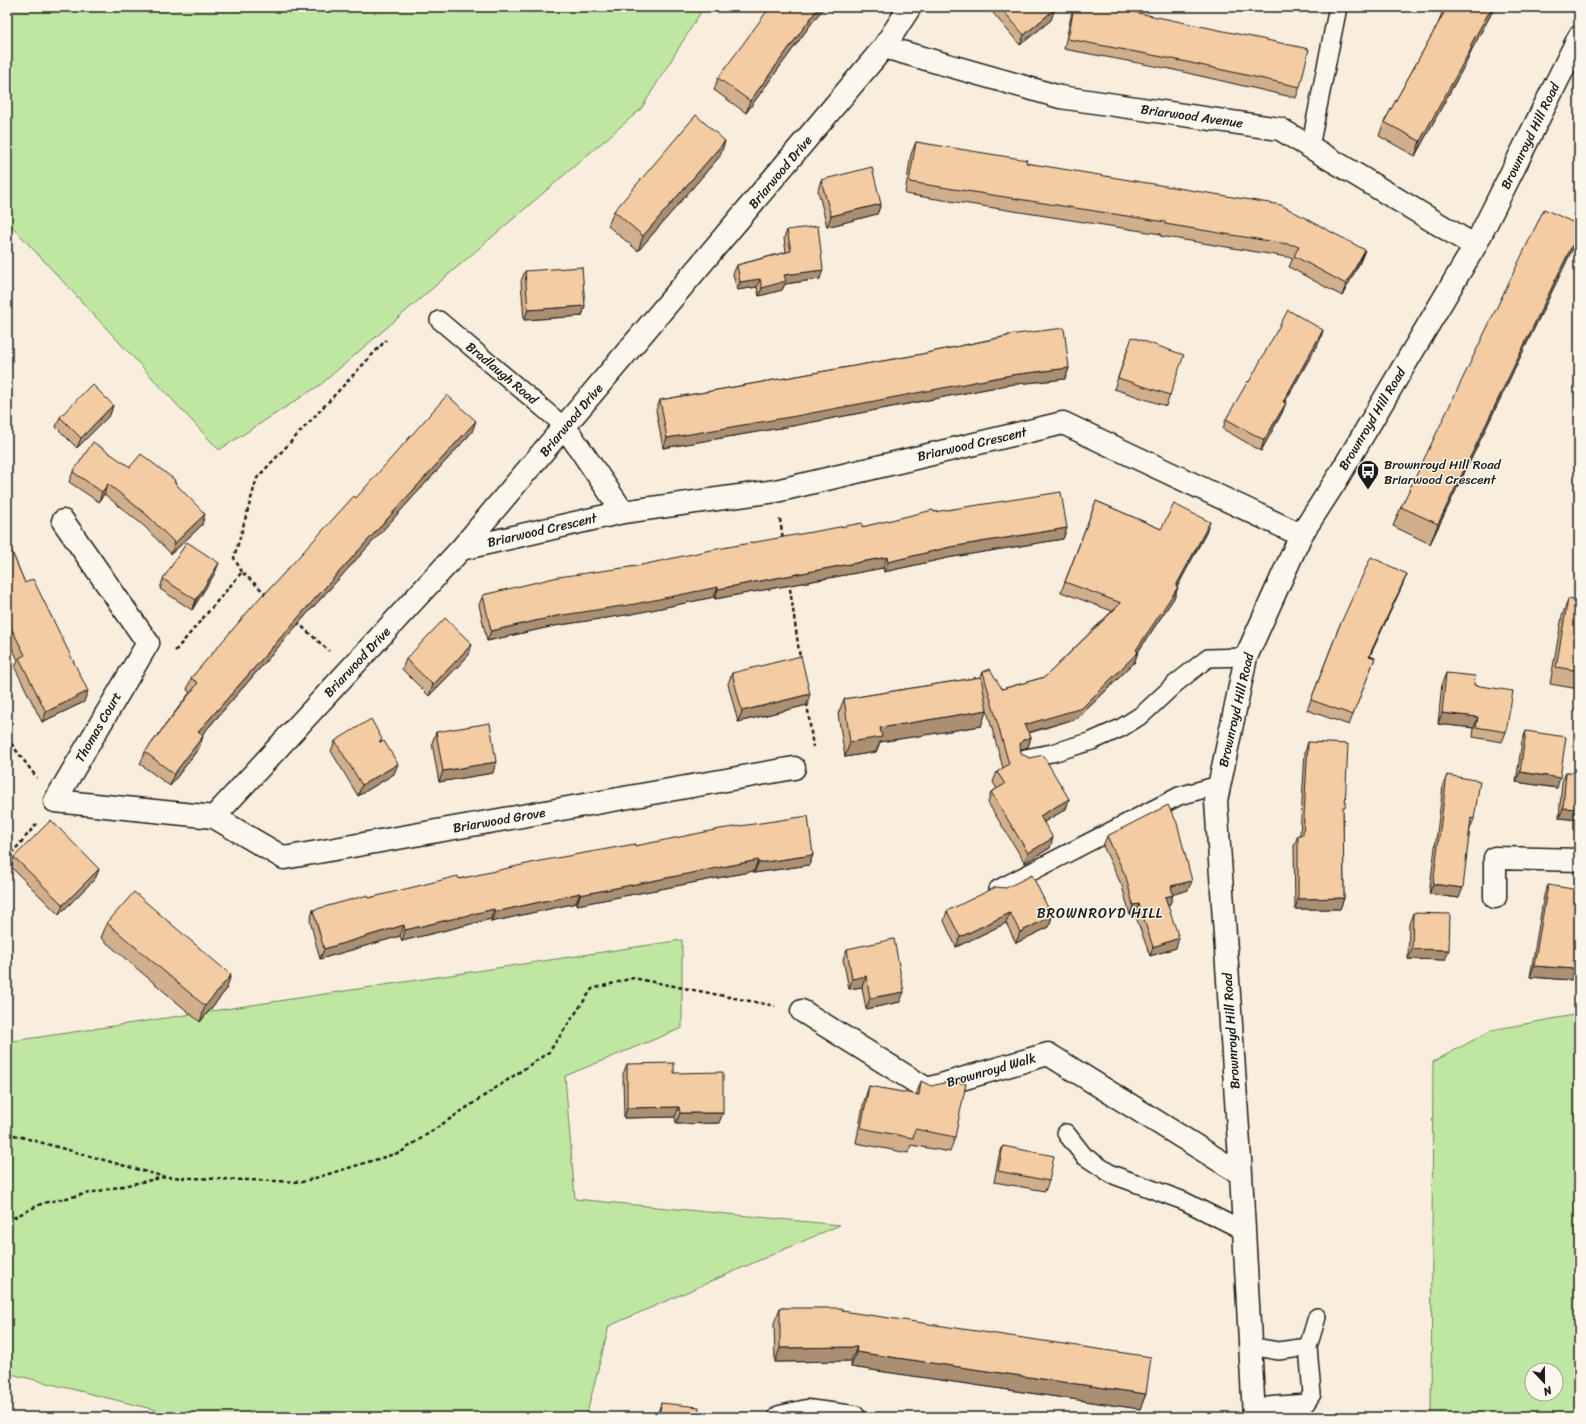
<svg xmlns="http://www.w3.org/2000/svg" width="1586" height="1424" viewBox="0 0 1586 1424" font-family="Sriracha,sans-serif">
	<rect width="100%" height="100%" fill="#f9eedd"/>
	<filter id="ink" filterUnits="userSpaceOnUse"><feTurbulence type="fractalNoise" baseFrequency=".025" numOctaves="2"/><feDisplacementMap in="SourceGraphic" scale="8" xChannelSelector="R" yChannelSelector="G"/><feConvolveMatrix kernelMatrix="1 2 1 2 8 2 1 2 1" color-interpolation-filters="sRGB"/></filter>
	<g filter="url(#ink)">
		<path fill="#c0e7a2" stroke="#6e825f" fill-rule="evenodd" d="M 7,7 L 704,7 L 641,109 L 320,385 L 219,450 L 7,221 Z
			M 682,940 L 682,1028 L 565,1076 L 575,1199 L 840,1225 L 609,1326 L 586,1417 L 184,1417 L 7,1373 L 7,1042 Z
			M 1579,1014 L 1579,1205 L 1573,1262 L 1579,1258 L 1579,1417 L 1431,1417 L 1433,1062 L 1492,1030 ZM 1532,1370 L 1556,1370 L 1556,1394 L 1532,1394 Z"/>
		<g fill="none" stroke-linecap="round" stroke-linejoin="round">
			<g stroke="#1c1c1c" stroke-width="20">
				<path id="service" d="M 1310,147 L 1338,7
					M 439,320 L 565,427
					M 1025,758 L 1052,753 L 1092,741 L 1121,728 L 1143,714 L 1175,684 L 1208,658 L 1246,657
					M 998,889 L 1179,796 L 1219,785
					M 1066,1133 L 1084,1156 L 1111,1174 L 1184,1201 L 1244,1231
					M 1250,1346 L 1278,1351 L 1308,1347 L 1317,1317
					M 1253,1407 L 1306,1403 L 1312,1394 L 1308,1347"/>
			</g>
			<g stroke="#1c1c1c" stroke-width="25">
				<path id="minor" d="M 884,47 L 1060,97 L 1280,129 L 1475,246
					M 565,427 L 623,512
					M 63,521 L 148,643 L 55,801 L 214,817 L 284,858 L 794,768
					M 461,549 L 623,512 L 776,491 L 1063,423 L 1301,535
					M 214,817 L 461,549 L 884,47 L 910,7
					M 1495,897 L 1495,858 L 1579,860
					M 802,1011 L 927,1089 L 1048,1054 L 1241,1174
					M 780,1417 L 807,1411 L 854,1417
					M 1254,1417 L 1241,1174 L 1216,801 L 1246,657 L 1301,535 L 1337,479 L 1475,246 L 1579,37"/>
			</g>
			<path stroke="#1c1c1c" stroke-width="2.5" stroke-dasharray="4 3" stroke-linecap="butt" d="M 780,519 L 783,540
				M 242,572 L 234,558 L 257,478 L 386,340
				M 789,582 L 800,658
				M 297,622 L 329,651
				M 175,651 L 242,572 L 268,596
				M 807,703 L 813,747
				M 7,738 L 37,778
				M 7,859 L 38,822
				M 7,1133 L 165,1177
				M 7,1221 L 43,1203 L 165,1177 L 302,1182 L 401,1152 L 549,1052 L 592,989 L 633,978 L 775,1006"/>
			<use href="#service" stroke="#fbf7ec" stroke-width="17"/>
			<use href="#minor" stroke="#fbf7ec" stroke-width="22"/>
		</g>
		<path fill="#d1af8c" stroke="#1c1c1c" d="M 988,7 L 1053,7 L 1051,20 L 1020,45 Z
			M 1073,7 L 1110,7 L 1300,87 L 1296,98 L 1170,69 L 1064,49 Z
			M 1444,7 L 1495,7 L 1472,49 L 1467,61 L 1415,156 L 1379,136 L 1384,122 L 1438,24 Z
			M 814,20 L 746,113 L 714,90 L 718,78 Z
			M 725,141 L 720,156 L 638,251 L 608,226 L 614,211 Z
			M 916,142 L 1026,163 L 1365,250 L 1360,262 L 1342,296 L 1289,267 L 1293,258 L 1160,236 L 1161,234 L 905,194 L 911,154 Z
			M 821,180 L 881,204 L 877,214 L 827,227 L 818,190 Z
			M 787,230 L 820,279 L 785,284 L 782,290 L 759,296 L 757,287 L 737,290 L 733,274 L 737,265 L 786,252 L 784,238 Z
			M 1574,246 L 1430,544 L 1393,526 L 1401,507 Z
			M 525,271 L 585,306 L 582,316 L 524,320 L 521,281 Z
			M 1323,330 L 1320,340 L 1285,402 L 1282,413 L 1261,451 L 1223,429 L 1226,419 L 1249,382 Z
			M 1008,335 L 1069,368 L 1065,379 L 1007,385 L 792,426 L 663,448 L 656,410 L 660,400 L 917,355 L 1007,336 Z
			M 1128,348 L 1170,395 L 1166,406 L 1114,389 Z
			M 113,405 L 110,415 L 77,448 L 56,427 L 60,417 Z
			M 472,432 L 306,615 L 202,735 L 203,736 L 199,748 L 170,786 L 140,764 L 145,752 L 190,692 L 187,690 L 191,678 L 264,595 L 356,498 Z
			M 130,467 L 175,482 L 202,525 L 171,554 L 144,526 L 104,494 L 99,502 L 69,482 L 73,472 Z
			M 1096,501 L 1161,529 L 1206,533 L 1177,587 L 1178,587 L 1174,598 L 1138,652 L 1134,663 L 1078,718 L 1029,733 L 1031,737 L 1028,747 L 1020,750 L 1021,754 L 1069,799 L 1066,809 L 1044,822 L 1050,848 L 1025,863 L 988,803 L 991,792 L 997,789 L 993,782 L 997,772 L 1003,768 L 986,707 L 981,726 L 880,742 L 876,752 L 845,757 L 838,714 L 844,699 L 981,677 L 983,672 L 1002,689 L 1045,677 L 1112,611 L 1061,592 Z
			M 934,512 L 1067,528 L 1063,539 L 947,558 L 884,572 L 883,568 L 715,599 L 714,597 L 632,614 L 554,626 L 487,641 L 479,605 L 483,595 L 637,566 L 862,527 Z
			M 7,540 L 25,583 L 84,702 L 42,722 L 15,668 L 18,660 L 7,638 Z
			M 215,573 L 192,610 L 160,589 L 163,579 Z
			M 1579,583 L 1579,689 L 1550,684 L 1562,616 L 1568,599 L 1577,600 Z
			M 1403,584 L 1370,656 L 1375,658 L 1349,725 L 1307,710 L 1339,627 Z
			M 469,655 L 429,696 L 402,669 L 406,659 Z
			M 732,673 L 807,705 L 738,722 L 728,684 Z
			M 1446,673 L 1474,685 L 1506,732 L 1502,742 L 1473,737 L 1474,728 L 1438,724 L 1442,683 Z
			M 1526,731 L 1557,788 L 1516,782 L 1522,741 Z
			M 436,732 L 493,773 L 439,782 L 432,743 Z
			M 335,741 L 381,741 L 394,774 L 358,796 L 331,751 Z
			M 1308,742 L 1343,812 L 1344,898 L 1340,909 L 1295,909 L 1294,846 L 1298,835 L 1300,835 L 1305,752 Z
			M 1566,772 L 1579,773 L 1579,820 L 1559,818 L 1562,782 Z
			M 1447,775 L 1474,819 L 1470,829 L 1459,898 L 1429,894 L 1443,786 Z
			M 1107,836 L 1188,890 L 1173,894 L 1170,904 L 1168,905 L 1176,948 L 1150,956 L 1135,914 L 1130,915 L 1122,886 L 1103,846 Z
			M 635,846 L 813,855 L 809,865 L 754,873 L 754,871 L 577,905 L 576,903 L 491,922 L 491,919 L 402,941 L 400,936 L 320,959 L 310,921 L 313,910 L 459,879 Z
			M 14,857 L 99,869 L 95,879 L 59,915 L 11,867 Z
			M 1548,885 L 1578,924 L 1571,980 L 1530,977 L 1544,895 Z
			M 1006,888 L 1052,916 L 1049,927 L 1016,943 L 1006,923 L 956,947 L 944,921 L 947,911 Z
			M 1413,913 L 1445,960 L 1408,959 L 1409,924 Z
			M 107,923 L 226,990 L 200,1022 L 101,938 Z
			M 847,949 L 900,1002 L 866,1009 L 862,987 L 849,989 L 843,959 Z
			M 627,1064 L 674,1073 L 719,1123 L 676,1124 L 675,1117 L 624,1118 L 623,1074 Z
			M 921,1081 L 955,1137 L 950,1152 L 911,1145 L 908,1153 L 856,1143 L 864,1101 L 869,1086 L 916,1095 Z
			M 1003,1146 L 1049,1181 L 1045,1191 L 994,1182 L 999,1156 Z
			M 780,1308 L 842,1311 L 1146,1394 L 1140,1409 L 851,1367 L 851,1361 L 775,1362 L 774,1323 Z
			M 661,1403 L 698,1417 L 657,1417 L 658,1413 Z"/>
		<path fill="#aa8f72" stroke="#1c1c1c" d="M 819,7 L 825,7 L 814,20 L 746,113 L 750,101 Z
			M 1492,7 L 1495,7 L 1472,49 L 1467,61 L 1415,156 L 1420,141 L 1470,46 Z
			M 1055,9 L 1051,20 L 1020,45 L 1024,35 Z
			M 725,141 L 720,156 L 638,251 L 643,236 Z
			M 881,204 L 877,214 L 827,227 L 831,216 Z
			M 1579,231 L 1574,246 L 1430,544 L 1438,524 Z
			M 1365,250 L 1360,262 L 1342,296 L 1346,284 Z
			M 823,270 L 820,279 L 785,284 L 782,290 L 759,296 L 762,288 L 784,275 Z
			M 760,279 L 757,287 L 737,290 L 740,282 Z
			M 585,306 L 582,316 L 524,320 L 528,310 Z
			M 1323,330 L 1320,340 L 1279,412 L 1283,402 Z
			M 1069,368 L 1065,379 L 1007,385 L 792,426 L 663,448 L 667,438 L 1011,375 Z
			M 1286,403 L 1282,413 L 1261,451 L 1264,440 Z
			M 113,405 L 110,415 L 77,448 L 81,438 Z
			M 476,421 L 472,432 L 306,615 L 194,744 L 198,732 L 311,603 Z
			M 108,484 L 104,494 L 99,502 L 102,492 Z
			M 205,514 L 202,525 L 171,554 L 175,543 Z
			M 1210,522 L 1206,533 L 1174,593 L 1178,587 L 1174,598 L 1137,653 L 1138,652 L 1134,663 L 1078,718 L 1020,735 L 1024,725 L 1136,650 L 1176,586 Z
			M 1067,528 L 1063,539 L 947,558 L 884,572 L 888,562 L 950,547 Z
			M 887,557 L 883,568 L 715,599 L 718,589 Z
			M 219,563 L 215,573 L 192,610 L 196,600 Z
			M 1407,574 L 1403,584 L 1365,666 L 1369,656 Z
			M 718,587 L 714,597 L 632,614 L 554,626 L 487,641 L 491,631 L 557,616 Z
			M 472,644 L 469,655 L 429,696 L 433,685 Z
			M 88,691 L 84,702 L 42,722 L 46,712 Z
			M 810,694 L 807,705 L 738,722 L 742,711 Z
			M 987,710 L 981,726 L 880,742 L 876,752 L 845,757 L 850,742 L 880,728 Z
			M 1442,713 L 1478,717 L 1474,728 L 1438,724 Z
			M 203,736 L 199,748 L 170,786 L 174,774 Z
			M 1031,737 L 1028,747 L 1019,750 L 1020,744 L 1023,740 Z
			M 496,762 L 493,773 L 439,782 L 443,771 Z
			M 398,764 L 394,774 L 358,796 L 362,785 Z
			M 1520,772 L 1560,778 L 1557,788 L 1516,782 Z
			M 1069,799 L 1066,809 L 1037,826 L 1040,816 Z
			M 1563,808 L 1579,809 L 1579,820 L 1559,818 Z
			M 1053,838 L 1050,848 L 1025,863 L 1028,853 Z
			M 813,855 L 809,865 L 754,873 L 758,863 Z
			M 758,860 L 754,871 L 577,905 L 580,895 Z
			M 99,869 L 95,879 L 59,915 L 63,905 Z
			M 1192,881 L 1188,890 L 1168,896 L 1171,886 Z
			M 1433,884 L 1463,888 L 1459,898 L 1429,894 Z
			M 580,893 L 576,903 L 491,922 L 495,912 Z
			M 1173,895 L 1170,904 L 1162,907 L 1165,897 Z
			M 1344,898 L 1340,909 L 1295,909 L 1298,899 Z
			M 1139,904 L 1135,914 L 1130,915 L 1133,905 Z
			M 494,909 L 491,919 L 402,941 L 405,930 Z
			M 1010,913 L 1006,923 L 956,947 L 960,937 Z
			M 1052,916 L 1049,927 L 1016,943 L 1020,932 Z
			M 404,925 L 400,936 L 320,959 L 324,949 Z
			M 1179,938 L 1176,948 L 1150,956 L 1153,947 Z
			M 1412,949 L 1449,950 L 1445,960 L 1408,959 Z
			M 1534,966 L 1575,969 L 1571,980 L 1530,977 Z
			M 231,975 L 226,990 L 200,1022 L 205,1006 Z
			M 866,976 L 862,987 L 849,989 L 852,979 Z
			M 904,992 L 900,1002 L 866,1009 L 870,998 Z
			M 679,1107 L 675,1117 L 624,1118 L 627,1108 Z
			M 680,1113 L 723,1113 L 719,1123 L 676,1124 Z
			M 857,1347 L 851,1361 L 775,1362 L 780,1348 Z
			M 856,1352 L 1146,1394 L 1140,1409 L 851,1367 Z"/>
		<path fill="#f3cca3" stroke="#1c1c1c" d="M 770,7 L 819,7 L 750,101 L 718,78 Z
			M 1000,7 L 1053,7 L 1055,9 L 1024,35 Z
			M 1074,7 L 1110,7 L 1309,49 L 1300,87 L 1173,59 L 1068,39 Z
			M 1444,7 L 1492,7 L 1470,46 L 1472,47 L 1420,141 L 1384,122 L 1445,11 L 1443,9 Z
			M 696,115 L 725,141 L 643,236 L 614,211 Z
			M 916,142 L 1027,160 L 1026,163 L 1281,205 L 1365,250 L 1346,284 L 1294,256 L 1299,246 L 1165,224 L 1165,222 L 909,182 Z
			M 872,167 L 881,204 L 831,216 L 821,180 Z
			M 1544,209 L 1579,225 L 1579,231 L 1438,524 L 1401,507 Z
			M 818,226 L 823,270 L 784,275 L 786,281 L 762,288 L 760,279 L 740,282 L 737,265 L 791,251 L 787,230 Z
			M 582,267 L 585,306 L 528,310 L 525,271 Z
			M 1288,310 L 1323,330 L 1283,402 L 1286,403 L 1264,440 L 1226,419 L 1248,381 L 1249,382 Z
			M 1064,328 L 1069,368 L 1011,375 L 796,416 L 667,438 L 660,400 L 917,355 L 1008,336 L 1008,335 Z
			M 1132,337 L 1184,355 L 1170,395 L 1118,378 Z
			M 92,384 L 113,405 L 81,438 L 60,417 Z
			M 447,395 L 476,421 L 311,603 L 198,732 L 203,736 L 174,774 L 145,752 L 198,683 L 191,678 L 263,594 L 264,595 L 354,496 L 356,498 Z
			M 93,442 L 130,467 L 141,454 L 175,480 L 174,482 L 205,514 L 175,543 L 147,515 L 108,484 L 102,492 L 73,472 Z
			M 1061,492 L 1067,528 L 950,547 L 888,562 L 887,557 L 718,589 L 718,587 L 635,604 L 557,616 L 491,631 L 483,595 L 558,577 L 637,566 L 706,551 L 862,523 L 862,527 L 933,510 L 934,512 Z
			M 1096,501 L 1161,529 L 1174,504 L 1210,522 L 1176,586 L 1178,587 L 1136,650 L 1138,652 L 1082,708 L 1024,725 L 1031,737 L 1023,740 L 1020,744 L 1021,754 L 1030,758 L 1043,755 L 1069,799 L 1040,816 L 1053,838 L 1028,853 L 991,792 L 1005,784 L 997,772 L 1009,764 L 983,672 L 990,669 L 1002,689 L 1045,677 L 1121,603 L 1065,582 Z
			M 7,540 L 25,583 L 33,579 L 88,691 L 46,712 L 19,658 L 25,655 L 7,620 Z
			M 187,542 L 219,563 L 196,600 L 163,579 Z
			M 1371,557 L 1407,574 L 1369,656 L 1375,658 L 1353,715 L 1311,700 L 1339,627 Z
			M 1568,599 L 1579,601 L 1579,671 L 1556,667 Z
			M 445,618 L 472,644 L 433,685 L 406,659 Z
			M 801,656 L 810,694 L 742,711 L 732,673 Z
			M 1446,673 L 1475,676 L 1474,685 L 1513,691 L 1506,732 L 1476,727 L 1478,717 L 1442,713 Z
			M 981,677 L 987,710 L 880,728 L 882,737 L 850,742 L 844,699 Z
			M 371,719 L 382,739 L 379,742 L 384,741 L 398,764 L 362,785 L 335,741 Z
			M 490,723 L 496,762 L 443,771 L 436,732 Z
			M 1526,731 L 1566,737 L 1560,778 L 1520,772 Z
			M 1308,742 L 1348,744 L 1345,807 L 1343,807 L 1344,898 L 1298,899 L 1298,835 L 1303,835 Z
			M 1566,772 L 1579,773 L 1579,809 L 1563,808 Z
			M 1447,775 L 1480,781 L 1474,819 L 1471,818 L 1463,888 L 1433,884 Z
			M 1168,805 L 1177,823 L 1192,881 L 1171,886 L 1173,895 L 1165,897 L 1179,938 L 1153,947 L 1139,904 L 1133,905 L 1126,877 L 1107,836 Z
			M 808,816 L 813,855 L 758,863 L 758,860 L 580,895 L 580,893 L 495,912 L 494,909 L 405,930 L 404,925 L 324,949 L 313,910 L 368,895 L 369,898 L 458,876 L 459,879 L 540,861 L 635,844 L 635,846 L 720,829 Z
			M 51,820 L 99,869 L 63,905 L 14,857 Z
			M 1032,875 L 1052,916 L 1020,932 L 1010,913 L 960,937 L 947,911 L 996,887 L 1006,888 Z
			M 1548,885 L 1579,890 L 1579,916 L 1578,924 L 1575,969 L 1534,966 Z
			M 134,892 L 231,975 L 205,1006 L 107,923 Z
			M 1413,913 L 1450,914 L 1449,950 L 1412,949 Z
			M 894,939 L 904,992 L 870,998 L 866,976 L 852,979 L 847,949 Z
			M 674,1063 L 674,1073 L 723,1072 L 723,1113 L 680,1113 L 679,1107 L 627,1108 L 627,1064 Z
			M 921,1081 L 931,1086 L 952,1081 L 966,1084 L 955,1137 L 915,1129 L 913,1138 L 861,1128 L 869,1086 L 919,1095 Z
			M 1003,1146 L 1054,1156 L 1049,1181 L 998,1171 Z
			M 780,1308 L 842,1308 L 842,1311 L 1151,1357 L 1146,1394 L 856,1352 L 857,1347 L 780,1348 Z
			M 661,1403 L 699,1407 L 698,1417 L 659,1417 Z"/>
	</g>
	<defs>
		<g id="bus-pin" transform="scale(1.15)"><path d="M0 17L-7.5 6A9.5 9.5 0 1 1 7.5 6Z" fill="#1c1c1c" stroke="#fbf7ec"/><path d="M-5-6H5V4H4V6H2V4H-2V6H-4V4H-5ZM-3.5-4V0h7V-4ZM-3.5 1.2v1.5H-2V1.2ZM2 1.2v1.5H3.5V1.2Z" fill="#fff"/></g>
	</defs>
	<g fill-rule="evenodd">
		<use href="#bus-pin" x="1368" y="471"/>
	</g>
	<g text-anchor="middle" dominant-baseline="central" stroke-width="3" stroke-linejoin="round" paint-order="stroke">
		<g font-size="13" fill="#1c1c1c" stroke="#fbf7ec">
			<text transform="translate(1192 116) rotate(8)">Briarwood Avenue</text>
			<text transform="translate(1530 136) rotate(-64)">Brownroyd Hill Road</text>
			<text transform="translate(780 172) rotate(-50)">Briarwood Drive</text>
			<text transform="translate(502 373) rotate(40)">Bradlaugh Road</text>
			<text transform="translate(1372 419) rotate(-59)">Brownroyd Hill Road</text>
			<text transform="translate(571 420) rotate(-50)">Briarwood Drive</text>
			<text transform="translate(972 444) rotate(-13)">Briarwood Crescent</text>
			<text transform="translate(542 530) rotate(-13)">Briarwood Crescent</text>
			<text transform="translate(357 662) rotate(-47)">Briarwood Drive</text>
			<text transform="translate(1236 710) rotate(-77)">Brownroyd Hill Road</text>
			<text transform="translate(98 727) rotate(-60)">Thomas Court</text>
			<text transform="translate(499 820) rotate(-10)">Briarwood Grove</text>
			<text transform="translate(1231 1031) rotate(-94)">Brownroyd Hill Road</text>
			<text transform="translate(991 1070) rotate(-16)">Brownroyd Walk</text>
		</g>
		<g font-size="13" fill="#1c1c1c" stroke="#fbf7ec" text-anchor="start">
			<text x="1384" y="464">Brownroyd Hill Road<tspan x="1384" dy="15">Briarwood Crescent</tspan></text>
		</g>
		<g font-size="14" letter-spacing="1" fill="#1c1c1c" stroke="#fbf7ec">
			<text x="1100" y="913">BROWNROYD HILL</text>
		</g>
	</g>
	<rect width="1586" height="1424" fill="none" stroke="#fbf7ec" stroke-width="24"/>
	<rect x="12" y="12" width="1562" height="1400" fill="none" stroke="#1c1c1c" stroke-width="1.5" filter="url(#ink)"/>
	<g transform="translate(1544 1382) rotate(158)"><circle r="19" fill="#fbf7ec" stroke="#a29f99"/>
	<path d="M0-3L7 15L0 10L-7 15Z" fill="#1c1c1c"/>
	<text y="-6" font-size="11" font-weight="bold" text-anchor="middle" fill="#1c1c1c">N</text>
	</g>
</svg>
